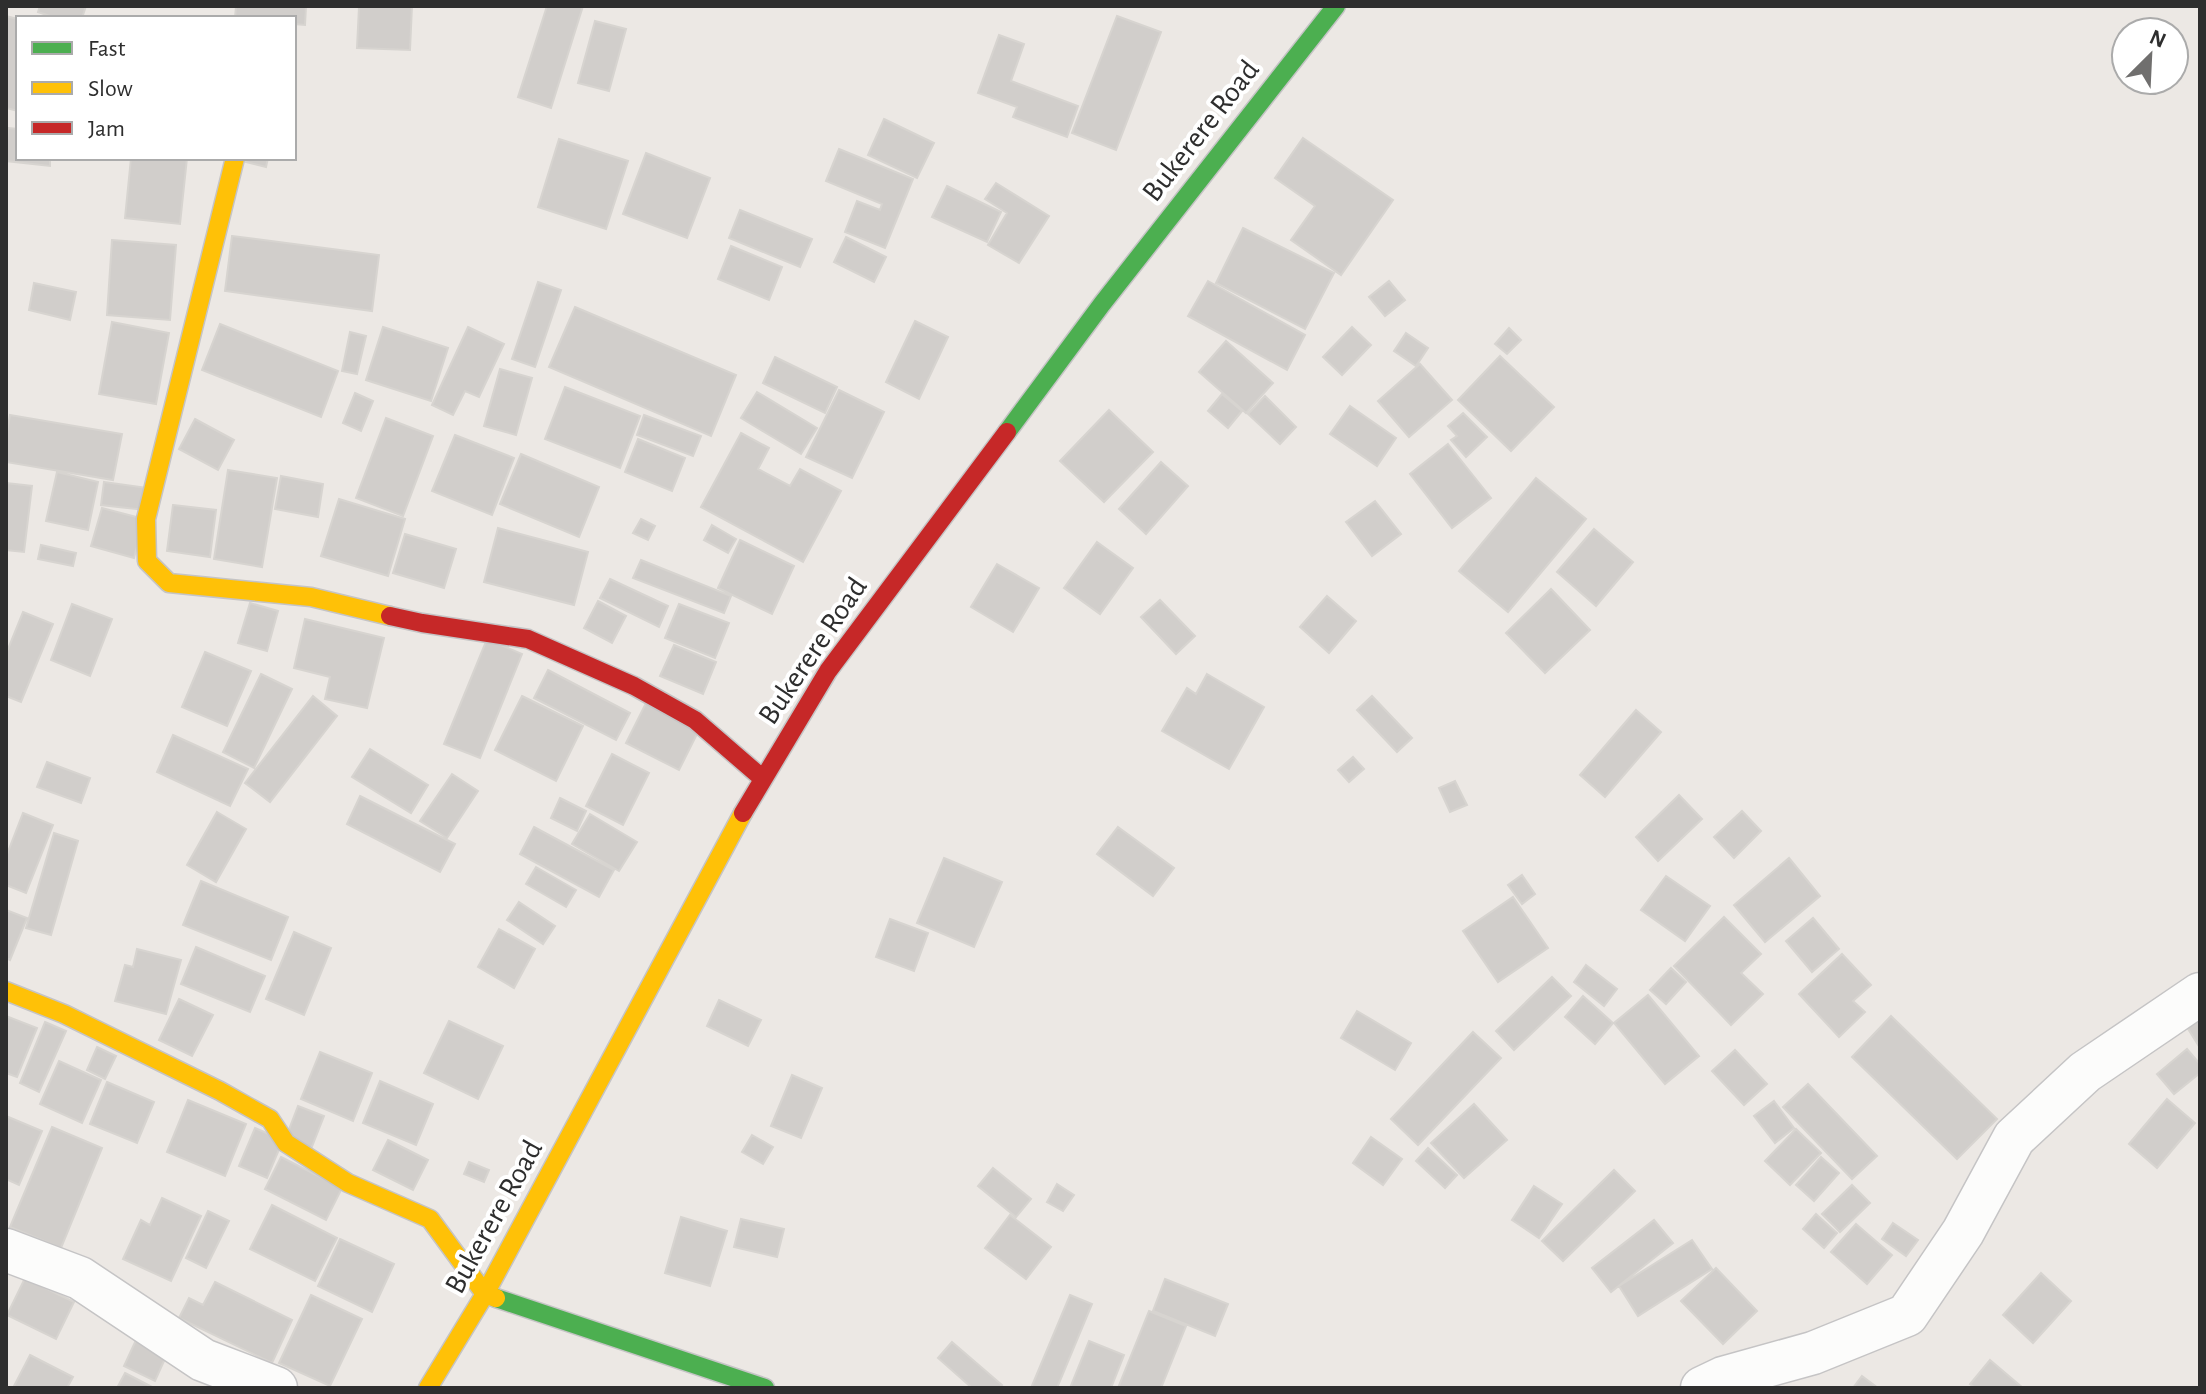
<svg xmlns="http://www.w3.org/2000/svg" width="2206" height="1394" viewBox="0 0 2206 1394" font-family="'Alegreya Sans',sans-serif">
	<rect width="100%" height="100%" fill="#ece8e4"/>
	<path fill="#d1cecb" stroke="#d7d4d0" stroke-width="2" d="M 40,6 L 86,6 L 82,18 L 56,18 L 38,12 Z
		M 236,6 L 306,6 L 305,25 L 294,24 L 294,18 L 235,18 Z
		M 343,6 L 412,6 L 410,50 L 357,48 L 359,7 Z
		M 547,6 L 583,6 L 551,108 L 518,97 Z
		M 6,16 L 18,19 L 18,111 L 6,108 Z
		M 1117,16 L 1161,32 L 1116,150 L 1072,133 Z
		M 595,21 L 626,29 L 609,91 L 578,83 Z
		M 999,35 L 1024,44 L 1011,81 L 1078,106 L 1067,137 L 1013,117 L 1017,107 L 978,93 Z
		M 884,119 L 934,143 L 917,178 L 868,155 Z
		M 8,128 L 18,129 L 18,158 L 50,158 L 50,166 L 6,161 Z
		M 1303,138 L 1393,200 L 1341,275 L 1291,240 L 1315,206 L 1275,178 Z
		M 559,139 L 628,161 L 606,229 L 538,207 Z
		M 839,149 L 913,179 L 885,248 L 845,232 L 857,201 L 880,210 L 882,204 L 826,181 Z
		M 646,153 L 710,178 L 687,238 L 623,214 Z
		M 131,158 L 187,158 L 180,224 L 125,218 Z
		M 247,158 L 268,158 L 266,167 L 246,162 Z
		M 996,183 L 1049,216 L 1019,263 L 988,245 L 1007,213 L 985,199 Z
		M 947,186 L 1001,212 L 987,242 L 932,217 Z
		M 740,210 L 812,239 L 800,267 L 729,238 Z
		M 1243,228 L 1334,273 L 1305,329 L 1216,283 Z
		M 232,236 L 379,255 L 372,311 L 225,291 Z
		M 846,237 L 886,257 L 874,282 L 834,262 Z
		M 112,240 L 176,245 L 170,320 L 107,315 Z
		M 731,246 L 782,267 L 769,300 L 718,279 Z
		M 1208,281 L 1305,335 L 1287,370 L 1188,316 Z
		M 1389,281 L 1405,300 L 1385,316 L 1369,297 Z
		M 538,282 L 561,290 L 535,367 L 512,359 Z
		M 34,283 L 76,292 L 70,320 L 29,310 Z
		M 575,307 L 736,375 L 711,436 L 549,367 Z
		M 915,321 L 948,337 L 919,399 L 886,382 Z
		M 112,322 L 169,333 L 156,404 L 99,394 Z
		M 220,324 L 338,371 L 321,417 L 202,370 Z
		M 383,327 L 448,348 L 431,401 L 366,380 Z
		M 468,327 L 504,344 L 479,397 L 465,391 L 453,415 L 432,405 Z
		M 1352,327 L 1371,345 L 1342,375 L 1323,357 Z
		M 1509,328 L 1521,340 L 1507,354 L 1495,344 Z
		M 350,332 L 366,336 L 357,374 L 342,371 Z
		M 1406,333 L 1428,348 L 1416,366 L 1394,351 Z
		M 1226,341 L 1273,383 L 1246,413 L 1199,372 Z
		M 1500,356 L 1554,407 L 1511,451 L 1458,400 Z
		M 775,357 L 837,387 L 825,413 L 763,383 Z
		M 1420,364 L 1452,400 L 1409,437 L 1378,401 Z
		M 500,369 L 532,378 L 516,435 L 484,426 Z
		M 565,387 L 640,416 L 620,468 L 545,439 Z
		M 839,390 L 884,412 L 852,478 L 806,457 Z
		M 757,392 L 817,428 L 801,454 L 741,418 Z
		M 355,393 L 373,401 L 361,431 L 343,423 Z
		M 1222,394 L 1242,411 L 1228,428 L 1208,411 Z
		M 1265,396 L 1296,427 L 1280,444 L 1248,414 Z
		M 1350,406 L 1396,438 L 1377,466 L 1330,434 Z
		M 1109,410 L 1153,452 L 1104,502 L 1060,461 Z
		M 1463,413 L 1487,437 L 1466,457 L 1451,440 L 1457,436 L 1448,426 Z
		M 10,415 L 122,434 L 113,480 L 6,462 L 6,439 Z
		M 644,415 L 701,436 L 693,456 L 637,435 Z
		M 386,418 L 433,436 L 403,516 L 356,498 Z
		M 195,419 L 234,440 L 218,470 L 179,449 Z
		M 741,433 L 769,448 L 758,469 L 790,486 L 800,469 L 841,491 L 803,562 L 701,507 Z
		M 455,435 L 514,458 L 492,515 L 432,491 Z
		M 638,439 L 685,458 L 672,491 L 625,472 Z
		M 1448,444 L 1491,498 L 1452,528 L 1410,474 Z
		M 521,454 L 599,487 L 579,537 L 500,504 Z
		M 1161,462 L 1188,486 L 1146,534 L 1119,509 Z
		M 228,470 L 277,478 L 262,567 L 214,559 Z
		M 57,472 L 98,482 L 88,530 L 46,521 Z
		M 281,476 L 323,484 L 318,517 L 275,509 Z
		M 1536,478 L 1586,519 L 1508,612 L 1459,571 Z
		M 104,482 L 148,488 L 145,510 L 101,505 Z
		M 6,483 L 32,486 L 24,552 L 6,550 Z
		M 339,499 L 405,519 L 388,576 L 321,556 Z
		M 1375,501 L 1401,534 L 1372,556 L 1346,522 Z
		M 173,505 L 216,510 L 210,557 L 167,551 Z
		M 102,508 L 144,519 L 134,558 L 91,546 Z
		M 641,519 L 655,526 L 648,540 L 633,533 Z
		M 712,525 L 736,539 L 728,553 L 704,540 Z
		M 498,528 L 588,552 L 574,605 L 484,582 Z
		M 1594,529 L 1633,562 L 1596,606 L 1557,572 Z
		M 405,534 L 456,549 L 444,588 L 393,573 Z
		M 740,540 L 794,566 L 772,614 L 718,588 Z
		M 1097,542 L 1133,568 L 1100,614 L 1064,588 Z
		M 41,545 L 76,553 L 73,566 L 38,559 Z
		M 641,560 L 731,596 L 724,613 L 633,578 Z
		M 997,564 L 1039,588 L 1013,632 L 971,607 Z
		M 610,579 L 668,606 L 659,627 L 600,598 Z
		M 1551,589 L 1590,630 L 1545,673 L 1506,633 Z
		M 1327,596 L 1356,621 L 1329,653 L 1300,627 Z
		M 1160,600 L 1195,636 L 1176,654 L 1141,617 Z
		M 598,601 L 626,616 L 612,643 L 584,628 Z
		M 250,603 L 278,611 L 267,651 L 238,643 Z
		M 72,604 L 112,619 L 90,676 L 51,660 Z
		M 679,604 L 729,623 L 715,658 L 665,638 Z
		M 23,612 L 53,624 L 21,702 L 6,696 L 6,654 Z
		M 305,619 L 384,638 L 367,708 L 325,699 L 330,677 L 294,668 Z
		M 487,639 L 522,654 L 480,758 L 444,744 Z
		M 674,645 L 716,662 L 703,694 L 660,676 Z
		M 205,652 L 251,671 L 227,726 L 182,707 Z
		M 548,670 L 630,713 L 616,740 L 534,698 Z
		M 261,674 L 292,689 L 254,768 L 223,752 Z
		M 1207,674 L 1264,707 L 1229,769 L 1162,731 L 1187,688 L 1196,694 Z
		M 313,696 L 337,716 L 270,802 L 245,783 Z
		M 522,696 L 583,726 L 556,781 L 495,750 Z
		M 1372,696 L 1412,738 L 1397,752 L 1357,710 Z
		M 648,699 L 701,726 L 679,770 L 626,743 Z
		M 1636,710 L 1661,732 L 1605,797 L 1580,775 Z
		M 173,735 L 248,769 L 230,806 L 157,772 Z
		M 370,749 L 428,785 L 411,813 L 352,777 Z
		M 612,754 L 649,773 L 623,825 L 586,806 Z
		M 1353,757 L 1364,769 L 1349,782 L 1338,770 Z
		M 47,762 L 90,778 L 81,803 L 37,787 Z
		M 452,774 L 478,791 L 447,838 L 420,821 Z
		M 1455,781 L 1467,805 L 1450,812 L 1439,788 Z
		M 1679,795 L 1702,819 L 1658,861 L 1636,837 Z
		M 360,796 L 455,844 L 440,872 L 347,824 Z
		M 560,798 L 586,811 L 577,831 L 551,818 Z
		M 1742,811 L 1761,831 L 1734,858 L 1714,837 Z
		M 217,812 L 246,829 L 216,882 L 187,865 Z
		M 23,813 L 53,825 L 26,893 L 6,885 L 6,857 Z
		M 590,814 L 637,842 L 619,871 L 572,844 Z
		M 534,827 L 614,870 L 599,897 L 520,854 Z
		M 1118,827 L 1174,868 L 1153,896 L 1097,854 Z
		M 54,833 L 78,841 L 51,935 L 26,928 Z
		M 944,858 L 1002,882 L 974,947 L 917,923 Z
		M 1789,858 L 1820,896 L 1765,942 L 1734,905 Z
		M 536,867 L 576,890 L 566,907 L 526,884 Z
		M 1522,875 L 1535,894 L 1522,904 L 1508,885 Z
		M 1666,876 L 1710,906 L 1685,941 L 1641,910 Z
		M 201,881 L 288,917 L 271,960 L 183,925 Z
		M 1513,897 L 1548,948 L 1498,982 L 1463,931 Z
		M 519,902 L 555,926 L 543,944 L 507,920 Z
		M 6,910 L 27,918 L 10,960 L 6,958 Z
		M 1724,917 L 1761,954 L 1741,973 L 1763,994 L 1731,1025 L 1674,966 Z
		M 1813,918 L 1839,949 L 1812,972 L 1786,941 Z
		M 890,919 L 928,933 L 914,971 L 876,957 Z
		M 499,929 L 535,949 L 514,988 L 478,967 Z
		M 294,932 L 331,948 L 304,1015 L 266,999 Z
		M 196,947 L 265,976 L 250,1012 L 181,984 Z
		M 137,949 L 181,960 L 166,1014 L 115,1001 L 125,965 L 133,967 Z
		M 1842,954 L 1871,985 L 1853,1001 L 1865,1012 L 1839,1037 L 1799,994 Z
		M 1586,965 L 1617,989 L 1604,1006 L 1574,982 Z
		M 1671,968 L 1686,982 L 1666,1004 L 1650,990 Z
		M 1552,977 L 1571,996 L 1514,1050 L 1496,1031 Z
		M 1648,995 L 1699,1056 L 1665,1084 L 1614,1023 Z
		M 1583,996 L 1613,1023 L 1595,1044 L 1565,1017 Z
		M 179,999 L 213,1015 L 192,1056 L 159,1040 Z
		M 719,1000 L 761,1020 L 748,1046 L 707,1026 Z
		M 2200,1004 L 2200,1048 L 2180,1016 Z
		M 1357,1011 L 1411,1043 L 1395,1070 L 1341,1038 Z
		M 6,1016 L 37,1028 L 17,1077 L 6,1073 Z
		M 1891,1016 L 1997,1119 L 1957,1159 L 1852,1057 Z
		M 449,1021 L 503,1046 L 478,1099 L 424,1073 Z
		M 45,1022 L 66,1031 L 39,1092 L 20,1083 Z
		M 1473,1032 L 1501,1058 L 1418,1145 L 1391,1119 Z
		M 97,1047 L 116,1056 L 105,1079 L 87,1070 Z
		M 2187,1049 L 2200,1064 L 2200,1073 L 2174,1094 L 2157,1074 Z
		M 1735,1050 L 1767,1084 L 1744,1105 L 1712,1071 Z
		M 320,1052 L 372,1073 L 353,1121 L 301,1099 Z
		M 59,1061 L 101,1080 L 82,1123 L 40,1104 Z
		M 792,1075 L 822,1088 L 801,1138 L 771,1126 Z
		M 380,1081 L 433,1104 L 416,1145 L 363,1123 Z
		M 107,1082 L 154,1102 L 137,1143 L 90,1124 Z
		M 1808,1084 L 1877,1156 L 1852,1179 L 1783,1107 Z
		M 2167,1099 L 2195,1123 L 2157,1168 L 2129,1144 Z
		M 188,1100 L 246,1124 L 225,1176 L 167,1152 Z
		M 1774,1101 L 1794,1128 L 1775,1143 L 1754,1116 Z
		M 1474,1104 L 1507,1140 L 1464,1178 L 1431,1143 Z
		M 298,1106 L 324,1116 L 311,1149 L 285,1140 Z
		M 6,1116 L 42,1131 L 19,1185 L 6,1179 Z
		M 52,1127 L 102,1148 L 61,1248 L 10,1227 Z
		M 255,1128 L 283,1140 L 267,1178 L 239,1166 Z
		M 1796,1129 L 1821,1153 L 1790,1185 L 1765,1161 Z
		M 752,1135 L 773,1147 L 763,1164 L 742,1152 Z
		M 1371,1137 L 1402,1159 L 1383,1185 L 1353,1163 Z
		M 388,1140 L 428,1160 L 413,1190 L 373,1170 Z
		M 1428,1148 L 1457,1175 L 1445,1188 L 1416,1161 Z
		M 281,1157 L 342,1188 L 326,1220 L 265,1189 Z
		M 1821,1157 L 1839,1173 L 1814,1201 L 1796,1185 Z
		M 469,1162 L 489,1170 L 484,1182 L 464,1174 Z
		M 993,1168 L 1031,1199 L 1016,1217 L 978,1186 Z
		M 1614,1170 L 1635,1191 L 1563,1261 L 1542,1241 Z
		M 1057,1184 L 1074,1195 L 1063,1211 L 1047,1202 Z
		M 1852,1185 L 1870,1203 L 1840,1232 L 1822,1214 Z
		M 1534,1186 L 1562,1204 L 1539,1238 L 1512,1220 Z
		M 162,1198 L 201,1216 L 171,1281 L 123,1259 L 141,1220 L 150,1225 Z
		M 272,1205 L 337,1238 L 315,1281 L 250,1249 Z
		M 208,1211 L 229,1221 L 206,1268 L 186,1258 Z
		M 1816,1214 L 1837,1233 L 1824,1248 L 1803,1229 Z
		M 1010,1215 L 1051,1247 L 1026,1279 L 985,1248 Z
		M 681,1217 L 727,1231 L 710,1286 L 665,1273 Z
		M 741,1219 L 784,1229 L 777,1257 L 734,1247 Z
		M 1654,1220 L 1673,1243 L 1611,1292 L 1592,1268 Z
		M 1893,1223 L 1918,1240 L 1906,1256 L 1882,1239 Z
		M 1856,1224 L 1892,1255 L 1867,1284 L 1831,1252 Z
		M 340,1239 L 394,1264 L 372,1312 L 318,1286 Z
		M 1692,1240 L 1712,1269 L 1638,1316 L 1619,1286 Z
		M 1716,1268 L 1757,1311 L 1723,1344 L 1681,1301 Z
		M 2041,1273 L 2071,1301 L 2033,1343 L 2003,1315 Z
		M 25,1278 L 74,1302 L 56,1339 L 7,1315 Z
		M 1165,1279 L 1228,1304 L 1215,1336 L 1153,1311 Z
		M 215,1282 L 292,1320 L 272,1363 L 179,1318 L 189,1298 L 203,1305 Z
		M 311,1295 L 362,1319 L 330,1386 L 279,1363 Z
		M 1070,1295 L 1092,1304 L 1057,1388 L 1031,1388 Z
		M 1149,1311 L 1186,1326 L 1161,1388 L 1118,1388 Z
		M 142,1327 L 173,1341 L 155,1381 L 124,1366 Z
		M 1089,1341 L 1124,1355 L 1111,1388 L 1070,1388 Z
		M 952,1342 L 1002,1385 L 999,1388 L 972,1388 L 938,1358 Z
		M 30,1355 L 73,1377 L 67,1388 L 13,1388 Z
		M 1990,1360 L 2023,1388 L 1975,1388 L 1970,1384 Z
		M 125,1373 L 154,1388 L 117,1388 Z
		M 1862,1376 L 1878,1388 L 1853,1388 Z"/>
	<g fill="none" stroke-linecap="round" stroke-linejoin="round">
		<g stroke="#c5c4c5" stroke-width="45">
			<path id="street" d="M 6,1250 L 80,1278 L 203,1360 L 276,1388
				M 1702,1388 L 1723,1378 L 1813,1353 L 1907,1315 L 1963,1232 L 2014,1138 L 2085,1072 L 2200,994"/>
		</g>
		<g stroke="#c5c4c5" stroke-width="21">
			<path id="fast" d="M 1007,432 L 1102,304 L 1336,6
				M 496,1298 L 765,1388"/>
		</g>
		<g stroke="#c5c4c5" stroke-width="21">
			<path id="slow" d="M 235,158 L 146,519 L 147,561 L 169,583 L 311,597 L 390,616
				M 6,991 L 64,1014 L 220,1091 L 270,1119 L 286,1143 L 348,1183 L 430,1219 L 485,1294 L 496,1298
				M 428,1388 L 485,1294 L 743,813"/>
		</g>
		<g stroke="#c5c4c5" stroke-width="21">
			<path id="jam" d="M 390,616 L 422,623 L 528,639 L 634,686 L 695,720 L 762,778
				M 743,813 L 828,671 L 1007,432"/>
		</g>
		<use href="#street" stroke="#fcfcfb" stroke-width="42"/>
		<use href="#fast" stroke="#4caf50" stroke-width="18"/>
		<use href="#slow" stroke="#ffc107" stroke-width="18"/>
		<use href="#jam" stroke="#c62828" stroke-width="18"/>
	</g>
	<g text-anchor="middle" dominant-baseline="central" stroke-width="8" stroke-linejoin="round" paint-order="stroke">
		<g font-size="30" fill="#2e2e2e" stroke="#fff">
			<text transform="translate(1201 131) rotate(-52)">Bukerere Road</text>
			<text transform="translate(813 651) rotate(-56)">Bukerere Road</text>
			<text transform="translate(494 1217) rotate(-61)">Bukerere Road</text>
		</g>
	</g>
	<rect width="2206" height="1394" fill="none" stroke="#2e2e2e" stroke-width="16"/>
	<rect x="16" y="16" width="280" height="144" fill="#ffffff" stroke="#ababab" stroke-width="2"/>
	<rect x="32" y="42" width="40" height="12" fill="#4caf50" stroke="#ababab" stroke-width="2"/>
	<text x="88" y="56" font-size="24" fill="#2e2e2e">Fast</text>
	<rect x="32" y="82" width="40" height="12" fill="#ffc107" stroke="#ababab" stroke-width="2"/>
	<text x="88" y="96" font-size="24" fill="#2e2e2e">Slow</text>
	<rect x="32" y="122" width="40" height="12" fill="#c62828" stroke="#ababab" stroke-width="2"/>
	<text x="88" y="136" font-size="24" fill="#2e2e2e">Jam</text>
	<g transform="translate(2150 56) rotate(24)"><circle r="38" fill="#ffffff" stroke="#ababab" stroke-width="2"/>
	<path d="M0-6L14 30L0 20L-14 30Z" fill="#706f6e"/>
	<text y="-12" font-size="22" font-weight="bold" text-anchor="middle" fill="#2e2e2e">N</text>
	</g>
</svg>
